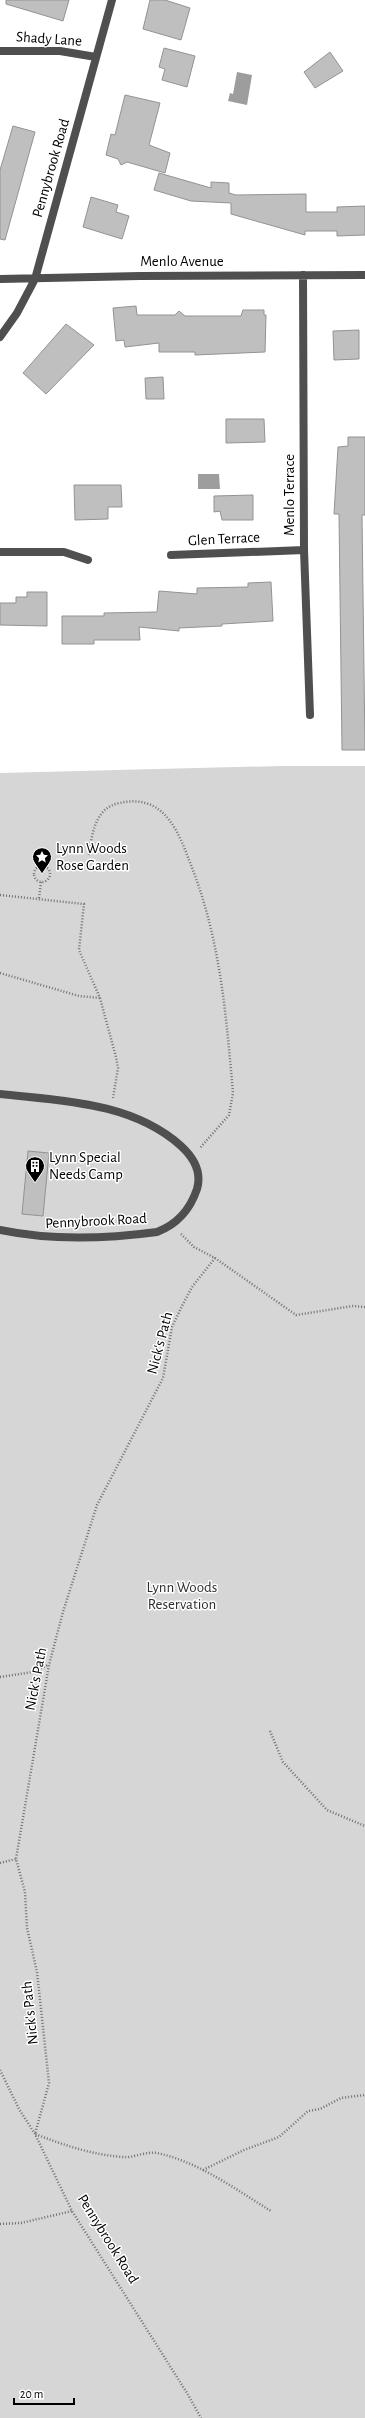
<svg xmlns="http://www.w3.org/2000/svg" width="365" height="2418" viewBox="0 0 365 2418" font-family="'Alegreya Sans',sans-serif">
	<rect width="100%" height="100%" fill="#fff"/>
	<path fill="#d6d6d6" d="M 281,766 L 365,766 L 365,2418 L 0,2418 L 0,773 Z"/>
	<path fill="#9d9d9d" d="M 237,72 L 252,75 L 247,105 L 228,101 L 230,93 L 233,94 Z
		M 198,474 L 219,474 L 220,489 L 198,489 Z"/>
	<path fill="#bfbfbf" stroke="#939393" d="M 6,0 L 69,0 L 63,21 L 6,4 Z
		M 150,0 L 165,0 L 190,8 L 181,40 L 143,29 Z
		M 164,48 L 195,56 L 187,87 L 162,80 L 165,69 L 159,67 Z
		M 330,52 L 343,71 L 315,88 L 304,72 Z
		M 125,95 L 160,103 L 149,145 L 170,153 L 165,173 L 127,162 L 121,165 L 118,159 L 106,155 L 111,134 L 115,135 Z
		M 13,126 L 35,132 L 5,240 L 0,239 L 0,170 Z
		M 159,173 L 211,188 L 211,182 L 229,183 L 229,193 L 236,195 L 306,194 L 306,212 L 337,212 L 337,207 L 365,206 L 365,235 L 337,236 L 337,231 L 305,231 L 305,235 L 231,214 L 231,203 L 191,201 L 154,190 Z
		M 91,197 L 118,205 L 116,212 L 129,216 L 122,239 L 83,227 Z
		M 136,306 L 137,315 L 175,315 L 179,311 L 185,316 L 241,316 L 243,310 L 264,310 L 264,315 L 266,315 L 265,352 L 195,355 L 195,352 L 159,352 L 159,343 L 125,347 L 124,340 L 116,341 L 113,308 Z
		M 66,324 L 94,345 L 46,394 L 23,373 Z
		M 359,330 L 359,359 L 334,360 L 333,331 Z
		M 163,377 L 164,399 L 146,399 L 145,378 Z
		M 226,419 L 264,419 L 265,442 L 226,443 Z
		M 348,437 L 365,437 L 365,515 L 362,515 L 365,750 L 342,750 L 339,514 L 334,514 L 338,447 L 348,446 Z
		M 74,485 L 121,485 L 122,507 L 108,507 L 108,519 L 75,520 Z
		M 253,495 L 253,520 L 222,520 L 220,511 L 214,512 L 214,496 Z
		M 271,582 L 273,621 L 222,624 L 222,626 L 179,628 L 179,631 L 139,627 L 140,640 L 94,640 L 94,644 L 62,644 L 62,616 L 104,616 L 104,613 L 157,612 L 159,591 L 197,594 L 197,588 L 248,587 L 248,583 Z
		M 27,592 L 47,592 L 47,626 L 0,625 L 0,603 L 16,603 L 16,597 L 27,597 Z
		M 28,1151 L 49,1153 L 43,1216 L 22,1214 Z"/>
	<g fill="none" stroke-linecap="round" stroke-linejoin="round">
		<path stroke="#717171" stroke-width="2.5" stroke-dasharray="1 2" stroke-linecap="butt" d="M 89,855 C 92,834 95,807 120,803 C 132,800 145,801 155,807 C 173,818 182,841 189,860 C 220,936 226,1013 233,1093 L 229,1115 L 200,1148
			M34 874a8 8 0 1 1 16 0a8 8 0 1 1-16 0Z
			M 0,895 L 84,904 L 79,950 L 100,998 L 116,1057 L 118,1068 L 113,1098
			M 39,898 L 41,882
			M 0,973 L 79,996 L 100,998
			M 181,1234 L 194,1247 L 215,1258 L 296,1315 L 353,1306 L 365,1307
			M 215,1258 L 192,1287 L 182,1306 L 172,1327 L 163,1378 L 97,1505 L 63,1612 L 49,1665 L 16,1859 L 25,1892 L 27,1928 L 37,1972 L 49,2083 L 35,2134 C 64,2145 92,2155 124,2157 C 134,2158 146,2151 157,2153 C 199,2162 235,2189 271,2211
			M 0,1677 L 33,1672 L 48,1665
			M 270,1731 L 283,1762 L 327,1810 L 365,1826
			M 0,1863 L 16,1859
			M 0,2070 L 19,2109 L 35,2134 L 72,2211 L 187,2393 L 201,2418
			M 203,2170 L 244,2150 L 279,2137 L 308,2111 L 320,2109 L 341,2098 L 365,2095
			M 0,2224 L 21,2223 L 72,2211"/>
		<path stroke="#4f4f4f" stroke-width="8" d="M 0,51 L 60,51 L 96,57
			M 303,275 L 304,550 L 310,715
			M 0,279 L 140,276 L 365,275
			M 0,337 L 17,313 L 35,279 L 112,0
			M 0,552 L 64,552 L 88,560
			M 171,555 L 304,550
			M 0,1094 C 62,1101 132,1102 181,1146 C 193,1157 202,1172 197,1189 C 190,1210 178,1224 157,1232 C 105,1239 52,1241 0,1230"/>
	</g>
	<defs>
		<g id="sight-pin" transform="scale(1)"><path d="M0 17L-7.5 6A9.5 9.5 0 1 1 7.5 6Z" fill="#000" stroke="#fff"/><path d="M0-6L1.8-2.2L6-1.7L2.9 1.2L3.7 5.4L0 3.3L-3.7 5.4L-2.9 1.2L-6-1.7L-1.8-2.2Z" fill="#fff"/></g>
		<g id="building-pin" transform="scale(1)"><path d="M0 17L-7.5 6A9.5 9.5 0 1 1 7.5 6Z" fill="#000" stroke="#fff"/><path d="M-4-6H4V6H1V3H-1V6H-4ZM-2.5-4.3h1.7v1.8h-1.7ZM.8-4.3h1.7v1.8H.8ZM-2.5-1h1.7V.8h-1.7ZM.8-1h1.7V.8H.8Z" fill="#fff"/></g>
	</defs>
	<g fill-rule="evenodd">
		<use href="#sight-pin" x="42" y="857"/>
		<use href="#building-pin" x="35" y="1166"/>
	</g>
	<g text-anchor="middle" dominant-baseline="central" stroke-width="3" stroke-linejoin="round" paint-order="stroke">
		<g font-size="15" fill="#000" stroke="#fff">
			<text transform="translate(49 39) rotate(4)">Shady Lane</text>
			<text transform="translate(51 168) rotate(-74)">Pennybrook Road</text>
			<text x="182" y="261">Menlo Avenue</text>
			<text transform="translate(289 495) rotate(-90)">Menlo Terrace</text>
			<text transform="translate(224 539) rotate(-3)">Glen Terrace</text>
			<text transform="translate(96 1221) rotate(-3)">Pennybrook Road</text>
			<text transform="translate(160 1343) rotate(-75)">Nick's Path</text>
			<text transform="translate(36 1679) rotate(-79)">Nick's Path</text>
			<text transform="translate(30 2013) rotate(-96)">Nick's Path</text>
			<text transform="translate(108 2239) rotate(58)">Pennybrook Road</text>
		</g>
		<g font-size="15" fill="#000" stroke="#fff" text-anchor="start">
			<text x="56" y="848">Lynn Woods<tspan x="56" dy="17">Rose Garden</tspan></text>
			<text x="49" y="1157">Lynn Special<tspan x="49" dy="17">Needs Camp</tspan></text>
		</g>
		<g font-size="15" fill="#2d2d2d" stroke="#fff">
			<text x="182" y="1587">Lynn Woods<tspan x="182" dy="17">Reservation</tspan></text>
		</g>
	</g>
	<path d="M14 2398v6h60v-6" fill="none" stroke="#000000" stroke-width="2"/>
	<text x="20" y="2398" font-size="12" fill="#000000" stroke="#ffffff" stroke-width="3" paint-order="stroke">20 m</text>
</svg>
